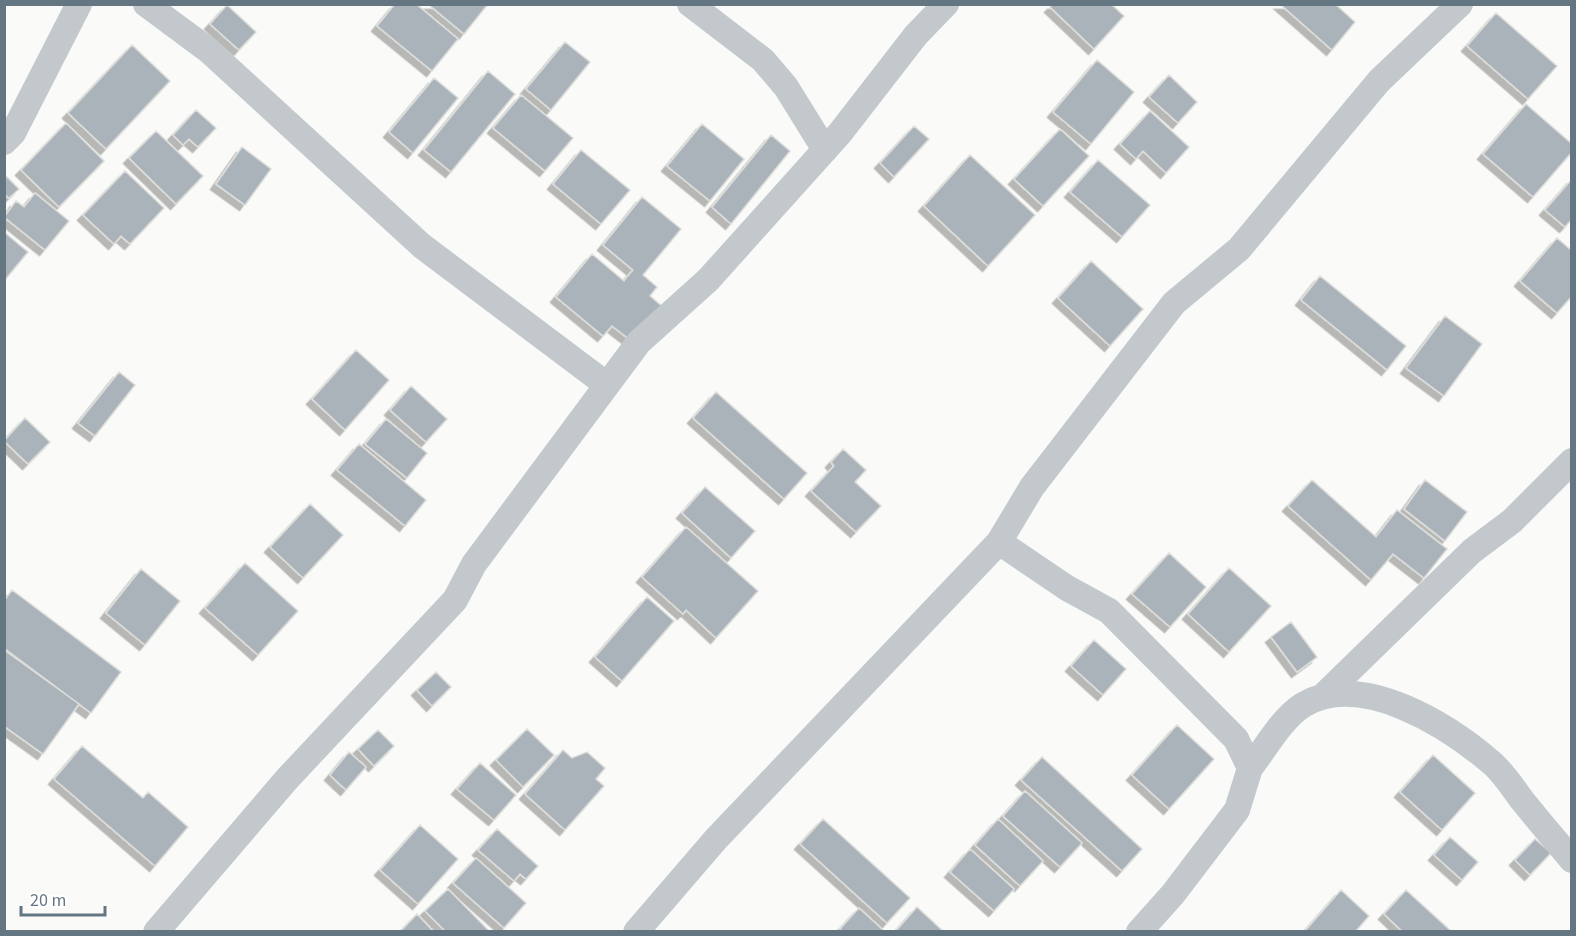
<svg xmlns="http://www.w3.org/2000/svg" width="1576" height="936" viewBox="0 0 1576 936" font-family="'Source Sans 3',sans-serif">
	<defs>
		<filter id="shadow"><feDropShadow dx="-5.5" dy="5.5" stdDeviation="0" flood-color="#0004"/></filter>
	</defs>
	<rect width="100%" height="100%" fill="#fafaf8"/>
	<path fill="#aab3b9" stroke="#dcdcda" stroke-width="1.5" filter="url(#shadow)" d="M 395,4 L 416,4 L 458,39 L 432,71 L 377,26 Z
		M 428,4 L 488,4 L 464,34 Z
		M 1053,4 L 1111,4 L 1124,16 L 1094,49 L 1050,7 Z
		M 1280,4 L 1335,4 L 1355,22 L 1332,50 Z
		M 227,5 L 256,32 L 239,50 L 210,24 Z
		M 1496,13 L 1557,66 L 1528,99 L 1467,46 Z
		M 565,42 L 590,62 L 551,110 L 526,89 Z
		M 132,45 L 170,81 L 106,149 L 68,113 Z
		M 1097,60 L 1134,92 L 1091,144 L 1053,112 Z
		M 488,71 L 515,94 L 451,172 L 424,150 Z
		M 1169,75 L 1197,102 L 1178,123 L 1149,97 Z
		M 434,78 L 458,98 L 413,153 L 389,132 Z
		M 521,95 L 573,138 L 545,171 L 493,128 Z
		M 1526,104 L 1572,144 L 1572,152 L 1533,197 L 1483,154 Z
		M 196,110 L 216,128 L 198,147 L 189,139 L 183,145 L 173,135 Z
		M 1150,111 L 1189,147 L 1166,173 L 1143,151 L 1136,159 L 1120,144 Z
		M 66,123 L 104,161 L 59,207 L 21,170 Z
		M 702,124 L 744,159 L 710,201 L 667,166 Z
		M 914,126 L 929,139 L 894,177 L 880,163 Z
		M 1060,129 L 1089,156 L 1043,206 L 1014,179 Z
		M 156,131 L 203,176 L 176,204 L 129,158 Z
		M 771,135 L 790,151 L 731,224 L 712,207 Z
		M 242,147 L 271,169 L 245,205 L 216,184 Z
		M 581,150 L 630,190 L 601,224 L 553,184 Z
		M 970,155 L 1035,215 L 988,266 L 924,206 Z
		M 1098,160 L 1150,205 L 1122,237 L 1070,192 Z
		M 125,171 L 164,208 L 130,244 L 121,236 L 114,244 L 83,215 Z
		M 6,176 L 19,189 L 9,198 L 4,194 Z
		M 1572,179 L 1572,219 L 1565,227 L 1545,210 Z
		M 35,193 L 69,221 L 45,250 L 4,217 L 16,201 L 24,207 Z
		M 642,197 L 681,229 L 643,275 L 657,287 L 650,296 L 663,307 L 634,343 L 612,326 L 603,336 L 556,297 L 592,254 L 624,281 L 627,277 L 633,270 L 603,245 Z
		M 4,232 L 28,252 L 4,281 Z
		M 1557,238 L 1572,251 L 1572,296 L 1557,313 L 1520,281 Z
		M 1091,261 L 1143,309 L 1110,346 L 1058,298 Z
		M 1320,276 L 1406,346 L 1387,370 L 1301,300 Z
		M 1445,316 L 1482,344 L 1444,396 L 1406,368 Z
		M 356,350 L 389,380 L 345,430 L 312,399 Z
		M 119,372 L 135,385 L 95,436 L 78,423 Z
		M 411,386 L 447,419 L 426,442 L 390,410 Z
		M 716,392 L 807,473 L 784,499 L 693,418 Z
		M 25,418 L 50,442 L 28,464 L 4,441 Z
		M 386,419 L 427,453 L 407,478 L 365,444 Z
		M 359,444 L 426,500 L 405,526 L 337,470 Z
		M 843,449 L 866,470 L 855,482 L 881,506 L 856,532 L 811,491 L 834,466 L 831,462 Z
		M 1312,480 L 1376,537 L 1397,510 L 1447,549 L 1424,578 L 1393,554 L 1371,580 L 1288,506 Z
		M 1425,480 L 1467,512 L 1445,541 L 1404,509 Z
		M 705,487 L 755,531 L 731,558 L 682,513 Z
		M 310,504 L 343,535 L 303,578 L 270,547 Z
		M 686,527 L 758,591 L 716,638 L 686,610 L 683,614 L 642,577 Z
		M 1169,553 L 1206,587 L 1170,627 L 1132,594 Z
		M 245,563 L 298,611 L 258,655 L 205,608 Z
		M 1229,568 L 1271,606 L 1229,652 L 1188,614 Z
		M 141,569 L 180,601 L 145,645 L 106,613 Z
		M 12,590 L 121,672 L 91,713 L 4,648 L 4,601 Z
		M 647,597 L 674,621 L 622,681 L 595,657 Z
		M 1291,622 L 1317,657 L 1297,672 L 1271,637 Z
		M 1094,640 L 1126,669 L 1103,695 L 1071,666 Z
		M 4,650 L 79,704 L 43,754 L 4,726 Z
		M 436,672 L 451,687 L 432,706 L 417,690 Z
		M 1177,725 L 1214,759 L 1169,809 L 1132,775 Z
		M 527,729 L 554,755 L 523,787 L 496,760 Z
		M 378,730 L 394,746 L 374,766 L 358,749 Z
		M 82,746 L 143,798 L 148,792 L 188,827 L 155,866 L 54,779 Z
		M 563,750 L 572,758 L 587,752 L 605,768 L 596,779 L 604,786 L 565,830 L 525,794 Z
		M 349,752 L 366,767 L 346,790 L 330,775 Z
		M 1433,755 L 1475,793 L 1442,830 L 1400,792 Z
		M 1042,757 L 1142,849 L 1122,871 L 1021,780 Z
		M 480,763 L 516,795 L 494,820 L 457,789 Z
		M 1025,791 L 1082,843 L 1060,867 L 1003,816 Z
		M 823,819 L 910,898 L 887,923 L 800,844 Z
		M 998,819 L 1043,861 L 1020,886 L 975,845 Z
		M 420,825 L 458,859 L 418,904 L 380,870 Z
		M 497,829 L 538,866 L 526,879 L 520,874 L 514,881 L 478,850 Z
		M 1450,837 L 1478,862 L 1462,880 L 1434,855 Z
		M 1535,839 L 1551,853 L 1530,875 L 1515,860 Z
		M 970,849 L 1014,889 L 994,911 L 950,872 Z
		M 476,858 L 526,903 L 504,928 L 453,883 Z
		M 448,889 L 490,932 L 446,932 L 425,911 Z
		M 1341,890 L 1369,916 L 1355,932 L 1304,932 Z
		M 1406,890 L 1452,932 L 1403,932 L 1384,914 Z
		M 917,907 L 944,932 L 895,932 Z
		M 859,908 L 884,931 L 884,932 L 843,932 L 840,929 Z
		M 417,914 L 434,932 L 400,932 Z"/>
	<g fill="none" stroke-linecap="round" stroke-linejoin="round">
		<path stroke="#c3c8cc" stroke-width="26" d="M 146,4 L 208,50 L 422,246 L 607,385
			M 690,4 L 763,60 L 786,87 L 825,150
			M 4,142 L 13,133 L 79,4
			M 999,542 L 1067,588 L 1109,611 L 1236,739 L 1250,768 L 1237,810 L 1173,894 L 1139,932
			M 1322,697 L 1472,551 L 1512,521 L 1572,461
			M 1250,768 C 1266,748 1281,719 1303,705 C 1362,670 1449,726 1493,764 C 1504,774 1513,788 1522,800 C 1538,820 1555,840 1572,860
			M 156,932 L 287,779 L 455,600 L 474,564 L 639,342 L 708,280 L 840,133 L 916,35 L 946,4
			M 636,932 L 716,839 L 999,542 L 1032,487 L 1174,303 L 1239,249 L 1379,81 L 1460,4"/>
	</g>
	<rect width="1576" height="936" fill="none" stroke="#657683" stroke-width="12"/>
	<path d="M21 906v9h84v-9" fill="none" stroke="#657683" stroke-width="3"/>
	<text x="30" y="906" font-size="18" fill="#657683" stroke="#ffffff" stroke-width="4.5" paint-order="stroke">20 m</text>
</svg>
